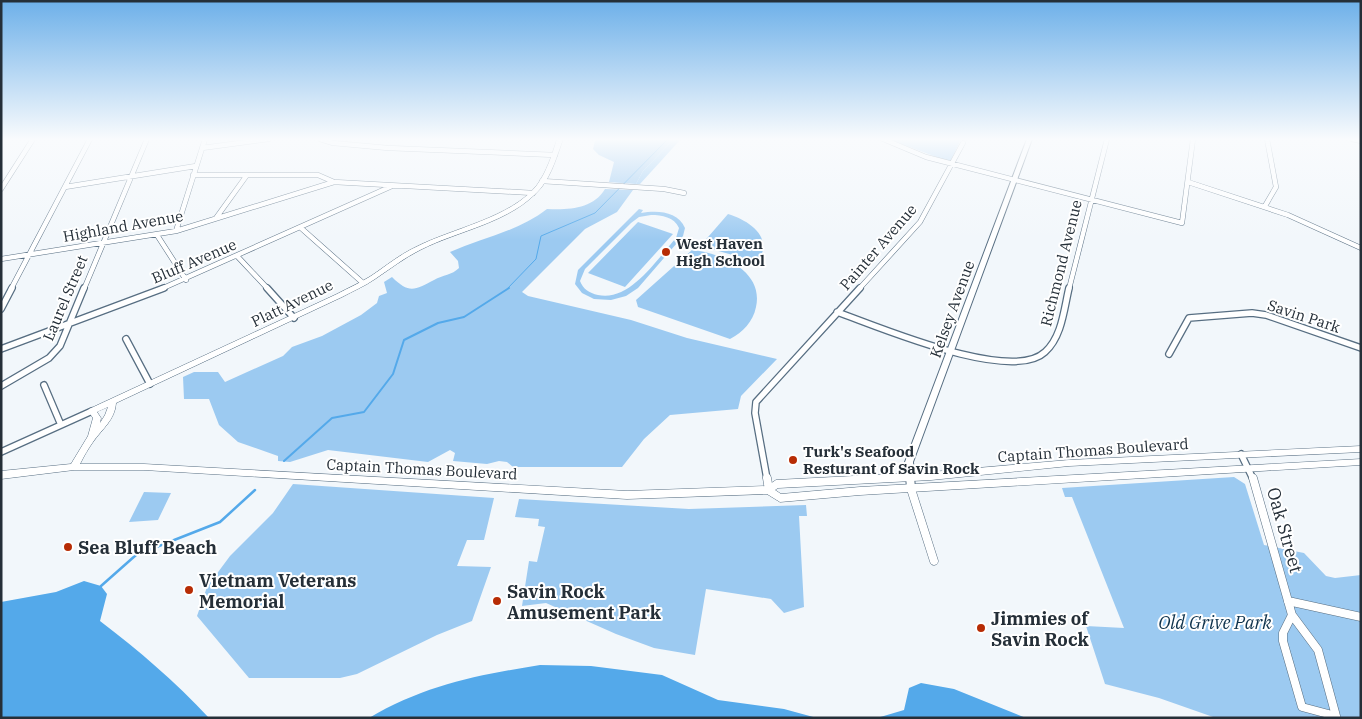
<svg xmlns="http://www.w3.org/2000/svg" width="1362" height="719" viewBox="0 0 1362 719" font-family="'IBM Plex Serif',serif">
	<rect width="100%" height="100%" fill="#f2f7fb"/>
	<path fill="#9ccaf1" fill-rule="evenodd" d="M 599,139 L 674,139 L 643,171 L 636,184 L 609,182 L 614,162 L 599,155 L 593,149 L 595,141 Z
		M 888,139 L 961,139 L 950,162 Z
		M 605,189 L 633,190 L 617,212 L 585,229 L 522,292 L 528,296 L 631,320 L 687,338 L 777,359 L 741,396 L 738,409 L 670,415 L 644,439 L 622,467 L 513,467 L 507,462 L 499,461 L 487,464 L 453,461 L 455,453 L 450,450 L 428,462 L 328,450 L 290,462 L 278,461 L 278,456 L 238,442 L 219,425 L 209,399 L 184,399 L 183,377 L 194,372 L 218,372 L 225,382 L 283,356 L 292,347 L 322,336 L 361,315 L 377,303 L 379,296 L 387,293 L 384,282 L 392,277 C 409,294 415,290 434,280 C 443,275 452,275 459,268 L 458,261 L 450,252 C 482,238 519,231 547,209 C 569,210 593,209 605,189 Z
		M 639,209 L 643,210 L 641,213 C 657,210 678,211 685,228 L 683,236 L 638,288 L 626,296 L 611,300 L 594,299 L 582,293 L 575,284 L 578,270 ZM 651,215 C 662,215 674,217 679,228 L 676,238 C 657,259 630,302 598,295 C 589,293 583,289 580,281 L 585,269 L 631,223 L 639,217 Z
		M 728,214 C 750,221 774,237 758,262 L 704,247 L 702,244 Z
		M 638,222 L 673,234 L 625,287 L 588,273 Z
		M 692,250 C 721,253 764,271 756,307 C 753,322 743,332 730,339 L 638,307 L 636,300 Z
		M 1234,477 L 1245,484 L 1264,545 L 1304,553 L 1326,576 L 1335,578 L 1361,575 L 1361,718 L 1216,718 L 1159,698 L 1105,684 L 1086,626 L 1124,628 L 1072,497 L 1065,497 L 1062,488 Z
		M 293,484 L 494,498 L 484,540 L 467,540 L 457,566 L 491,567 L 472,621 L 437,635 L 357,674 L 340,678 L 249,678 L 197,616 L 207,587 L 230,556 L 273,513 Z
		M 144,492 L 171,493 L 158,520 L 129,522 Z
		M 519,499 L 689,509 L 806,505 L 807,516 L 799,516 L 804,607 L 784,613 L 771,599 L 706,589 L 695,655 L 654,648 L 616,634 L 546,603 L 522,606 L 529,561 L 537,562 L 545,527 L 538,526 L 539,519 L 515,517 Z"/>
	<path fill="#9cccf4" d="M 674,139 L 681,139 L 640,184 L 636,184 L 643,171 Z
		M 907,139 L 961,139 L 954,153 Z"/>
	<path fill="#54a9ea" d="M 84,581 L 101,586 L 107,594 L 100,621 C 139,651 175,681 209,718 L 1,718 L 1,602 L 56,592 Z
		M 540,665 L 591,666 L 662,675 L 718,700 L 784,709 L 817,718 L 369,718 C 425,685 478,675 540,665 Z
		M 921,683 L 954,689 L 1026,718 L 877,718 L 904,710 L 909,688 Z"/>
	<g fill="none" stroke-linecap="round" stroke-linejoin="round">
		<path stroke="#54a9ea" stroke-width="1" d="M 507,289 L 536,259 L 541,236 L 595,213 L 668,139"/>
		<path stroke="#54a9ea" stroke-width="2" d="M 284,461 L 332,418 L 364,412 L 393,374 L 404,340 L 438,323 L 464,317 L 509,288"/>
		<path stroke="#54a9ea" stroke-width="2.5" d="M 101,586 L 136,555 L 220,522 L 255,490"/>
		<g stroke="#576e82" stroke-width="5.5">
			<path id="minor-far2" d="M 320,139 L 333,143 L 388,148 L 555,155
				M 883,139 L 926,157 L 1182,223 L 1193,139
				M 1352,139 L 1361,141
				M 202,148 L 269,139
				M 193,175 L 318,175 L 334,182 L 533,193
				M 542,181 L 664,189 L 684,193
				M 1188,182 L 1288,215 L 1361,248
				M 65,187 L 196,166
				M 1,189 L 33,139
				M 1265,206 L 1276,187 L 1267,139
				M 216,218 L 247,175
				M 301,228 L 363,283
				M 176,231 L 205,139
				M 157,235 L 186,280
				M 238,257 L 268,289
				M 1,259 L 176,231 L 334,182
				M 11,289 L 90,139
				M 84,289 L 147,139
				M 161,289 L 392,186
				M 859,289 L 920,222 L 963,143
				M 1069,289 L 1107,139"/>
		</g>
		<g stroke="#576e82" stroke-width="8">
			<path id="minor-far1" d="M 267,288 L 294,318
				M 1,309 L 12,288
				M 837,312 C 877,326 1011,384 1045,352 C 1062,337 1064,309 1069,288
				M 126,339 L 150,384
				M 1,349 L 164,288
				M 1169,354 L 1189,318 L 1252,313 L 1266,315 L 1361,348
				M 44,385 L 61,425
				M 1,386 L 49,358 L 60,346 L 84,288
				M 1,452 L 92,411
				M 1241,454 L 1253,479
				M 767,479 L 755,413 L 756,402 L 860,288"/>
		</g>
		<g stroke="#576e82" stroke-width="9">
			<path id="minor" d="M 767,478 L 769,490
				M 1253,478 L 1292,615
				M 911,489 L 934,561
				M 1288,601 L 1361,617
				M 1292,615 L 1318,650 L 1336,716 L 1302,707 L 1283,641 L 1283,633 Z"/>
		</g>
		<g stroke="#576e82" stroke-width="2">
			<path id="tertiary" d="M 1027,139 L 1032,139 L 913,462 L 915,489 L 914,491 L 911,492 L 908,491 L 907,489 L 905,462 Z"/>
		</g>
		<g stroke="#576e82" stroke-width="1">
			<path id="secondary" d="M 557,139 L 563,139 C 557,156 552,174 541,188 C 511,223 459,230 420,250 C 404,258 390,269 375,279 C 365,286 353,291 342,297 L 116,403 C 115,420 102,429 93,442 C 88,449 84,456 80,464 L 144,464 L 627,491 L 767,486 L 776,480 L 931,472 L 1069,460 L 1361,446 L 1361,452 L 1069,466 L 931,480 L 778,488 L 775,490 L 781,494 L 860,487 L 1361,459 L 1361,465 L 860,495 L 780,502 L 767,494 L 627,499 L 144,470 L 74,470 L 1,479 L 1,471 L 71,464 L 88,436 L 93,418 L 88,411 L 89,409 L 337,294 C 348,288 360,283 371,276 C 386,266 399,255 416,247 C 453,228 511,218 537,185 C 547,171 552,155 557,139 ZM 108,407 L 105,415 L 100,423 L 101,418 L 97,412 Z"/>
		</g>
		<use href="#minor-far2" stroke="#fff" stroke-width="4.5"/>
		<use href="#minor-far1" stroke="#fff" stroke-width="5.5"/>
		<use href="#minor" stroke="#fff" stroke-width="8"/>
		<use href="#tertiary" fill="#fff" fill-rule="evenodd"/>
		<use href="#secondary" fill="#fff" fill-rule="evenodd"/>
	</g>
	<linearGradient id="sky" x2="0" y2="1"><stop stop-color="#6db0e9"/><stop offset="0.58" stop-color="#f9fbfd"/><stop offset="1" stop-color="#f9fbfd" stop-opacity="0"/></linearGradient>
	<rect width="1362" height="240" fill="url(#sky)"/>
	<g fill="#b72c05" stroke="#fff" stroke-width="2">
		<circle cx="666" cy="252" r="5"/>
		<circle cx="793" cy="460" r="5"/>
		<circle cx="68" cy="547" r="5"/>
		<circle cx="189" cy="590" r="5"/>
		<circle cx="497" cy="601" r="5"/>
		<circle cx="981" cy="628" r="5"/>
	</g>
	<g text-anchor="middle" dominant-baseline="central" stroke-width="4" stroke-linejoin="round" paint-order="stroke">
		<g font-size="15" fill="#252f38" stroke="#fff">
			<text transform="translate(123 226) rotate(-10)">Highland Avenue</text>
			<text transform="translate(878 247) rotate(-49)">Painter Avenue</text>
			<text transform="translate(194 261) rotate(-23)">Bluff Avenue</text>
			<text transform="translate(1061 263) rotate(-76)">Richmond Avenue</text>
			<text transform="translate(65 298) rotate(-67)">Laurel Street</text>
			<text transform="translate(292 303) rotate(-26)">Platt Avenue</text>
			<text transform="translate(952 309) rotate(-70)">Kelsey Avenue</text>
			<text transform="translate(1304 316) rotate(18)">Savin Park</text>
			<text transform="translate(1093 450) rotate(-4)">Captain Thomas Boulevard</text>
			<text transform="translate(422 469) rotate(3)">Captain Thomas Boulevard</text>
		</g>
		<g font-size="15" font-weight="bold" fill="#252f38" stroke="#fff" text-anchor="start">
			<text x="676" y="243">West Haven<tspan x="676" dy="17">High School</tspan></text>
			<text x="803" y="451">Turk's Seafood<tspan x="803" dy="17">Resturant of Savin Rock</tspan></text>
		</g>
		<g font-size="18" fill="#252f38" stroke="#fff">
			<text transform="translate(1285 530) rotate(74)">Oak Street</text>
		</g>
		<g font-size="18" font-weight="bold" fill="#252f38" stroke="#fff" text-anchor="start">
			<text x="78" y="547">Sea Bluff Beach</text>
			<text x="199" y="580">Vietnam Veterans<tspan x="199" dy="21">Memorial</tspan></text>
			<text x="507" y="591">Savin Rock<tspan x="507" dy="21">Amusement Park</tspan></text>
			<text x="991" y="618">Jimmies of<tspan x="991" dy="21">Savin Rock</tspan></text>
		</g>
		<g font-size="18" font-style="italic" fill="#0f334d" stroke="#fff">
			<text x="1215" y="622">Old Grive Park</text>
		</g>
	</g>
	<rect width="1362" height="719" fill="none" stroke="#252f38" stroke-width="5"/>
</svg>
